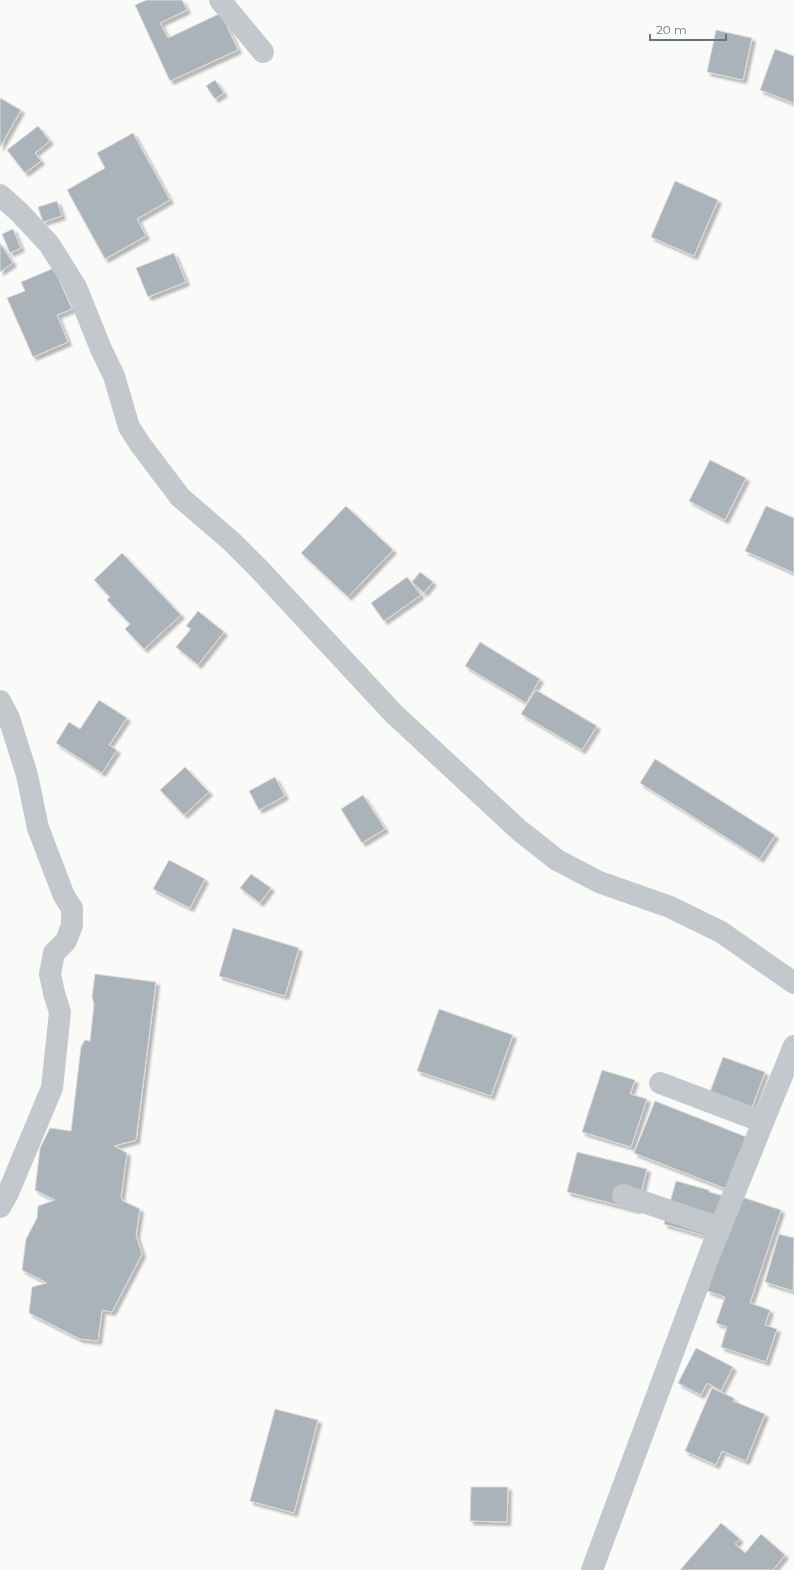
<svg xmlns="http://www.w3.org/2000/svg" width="794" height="1570" viewBox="0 0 794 1570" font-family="Montserrat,sans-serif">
	<defs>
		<filter id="shadow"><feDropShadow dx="3.5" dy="3.5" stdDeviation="1" flood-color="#0004"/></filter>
	</defs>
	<rect width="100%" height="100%" fill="#fafaf8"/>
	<path fill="#aab3b9" stroke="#dcdcda" filter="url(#shadow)" d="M 147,0 L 182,0 L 187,10 L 160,23 L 168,38 L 221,13 L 238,50 L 170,81 L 135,5 Z
		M 716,30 L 752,38 L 743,80 L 707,72 Z
		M 775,49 L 794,56 L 794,103 L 760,90 Z
		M 215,80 L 224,93 L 215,99 L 206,86 Z
		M 0,98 L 21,110 L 0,147 Z
		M 38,126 L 50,141 L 35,153 L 41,161 L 25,173 L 7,150 Z
		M 133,133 L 170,200 L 137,219 L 146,236 L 105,259 L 67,190 L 105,168 L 97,153 Z
		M 675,181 L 718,200 L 694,256 L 651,237 Z
		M 57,201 L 62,216 L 43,222 L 38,207 Z
		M 13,229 L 21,248 L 10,253 L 2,234 Z
		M 0,243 L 13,263 L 0,272 Z
		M 174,253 L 186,282 L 148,297 L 136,268 Z
		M 54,268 L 72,309 L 57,315 L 68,342 L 33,357 L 7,298 L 25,291 L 21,282 Z
		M 710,460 L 746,478 L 725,520 L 689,501 Z
		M 346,506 L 393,550 L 348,597 L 301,553 Z
		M 766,506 L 794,518 L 794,573 L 745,551 Z
		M 122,553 L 181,615 L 144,649 L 125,629 L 130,624 L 107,600 L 110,597 L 94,580 Z
		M 420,572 L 433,582 L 424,593 L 412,582 Z
		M 407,577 L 421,595 L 384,621 L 371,603 Z
		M 198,611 L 224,632 L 198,665 L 176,647 L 191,629 L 186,626 Z
		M 480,642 L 540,679 L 526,703 L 465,666 Z
		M 536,690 L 597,726 L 582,750 L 521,714 Z
		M 99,700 L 127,718 L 109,745 L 117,750 L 102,773 L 56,743 L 69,722 L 80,729 Z
		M 655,759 L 775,835 L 760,859 L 640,783 Z
		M 185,767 L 209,792 L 184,815 L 160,790 Z
		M 275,777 L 285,796 L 259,810 L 249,791 Z
		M 363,795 L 385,829 L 362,843 L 341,809 Z
		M 169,860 L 205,879 L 190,908 L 153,889 Z
		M 251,874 L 271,888 L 260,903 L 240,888 Z
		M 233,928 L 299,948 L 285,996 L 219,976 Z
		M 95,974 L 156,982 L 136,1140 L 114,1146 L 127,1153 L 121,1197 L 123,1201 L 140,1209 L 136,1235 L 142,1254 L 112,1312 L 102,1310 L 98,1341 L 80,1339 L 29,1313 L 32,1287 L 47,1283 L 22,1270 L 26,1239 L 37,1218 L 38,1206 L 55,1200 L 35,1190 L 40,1148 L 50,1128 L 71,1131 L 81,1047 L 85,1040 L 90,1041 L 94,1004 L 92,997 Z
		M 439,1009 L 513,1035 L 491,1096 L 417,1071 Z
		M 723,1057 L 765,1072 L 750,1113 L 708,1097 Z
		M 602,1070 L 635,1080 L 630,1094 L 647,1099 L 631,1147 L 582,1132 Z
		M 655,1101 L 749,1138 L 729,1190 L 634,1153 Z
		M 577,1152 L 647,1169 L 637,1210 L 567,1192 Z
		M 676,1181 L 709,1190 L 709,1192 L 724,1196 L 712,1238 L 664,1224 Z
		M 739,1196 L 781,1210 L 750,1303 L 770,1310 L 765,1325 L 777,1329 L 766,1362 L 721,1347 L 727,1327 L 716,1323 L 725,1297 L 707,1291 Z
		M 779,1234 L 794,1238 L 793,1291 L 765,1282 Z
		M 696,1348 L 733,1367 L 721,1391 L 707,1383 L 701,1395 L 678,1383 Z
		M 712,1388 L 734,1398 L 733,1401 L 765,1414 L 746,1461 L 722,1451 L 716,1465 L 685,1451 Z
		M 275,1409 L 318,1420 L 294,1513 L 250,1501 Z
		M 471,1487 L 508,1487 L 507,1522 L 470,1521 Z
		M 721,1523 L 740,1539 L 735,1544 L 745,1553 L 761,1534 L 785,1555 L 773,1570 L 680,1570 Z"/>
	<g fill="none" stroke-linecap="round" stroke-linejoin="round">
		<path stroke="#c3c8cc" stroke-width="22" d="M 220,0 L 263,52
			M 0,195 L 20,213 L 49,244 L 76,287 L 101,349 L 114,376 L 129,427 L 140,444 L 180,497 L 231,541 L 259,569 L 394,714 L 519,830 L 557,860 L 599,882 L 670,907 L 721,932 L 794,983
			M 0,701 L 9,718 L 27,775 L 38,828 L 64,896 L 72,908 L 72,925 L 66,941 L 54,953 L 50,974 L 54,993 L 60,1012 L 52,1088 L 8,1193 L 0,1207
			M 660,1083 L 763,1122
			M 623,1195 L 720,1228
			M 592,1570 L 710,1253 L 794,1046"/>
	</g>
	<path d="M650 34v6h76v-6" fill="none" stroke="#657683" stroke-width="2"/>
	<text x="656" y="34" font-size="12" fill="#657683" stroke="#ffffff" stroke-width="3" paint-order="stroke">20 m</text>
</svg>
